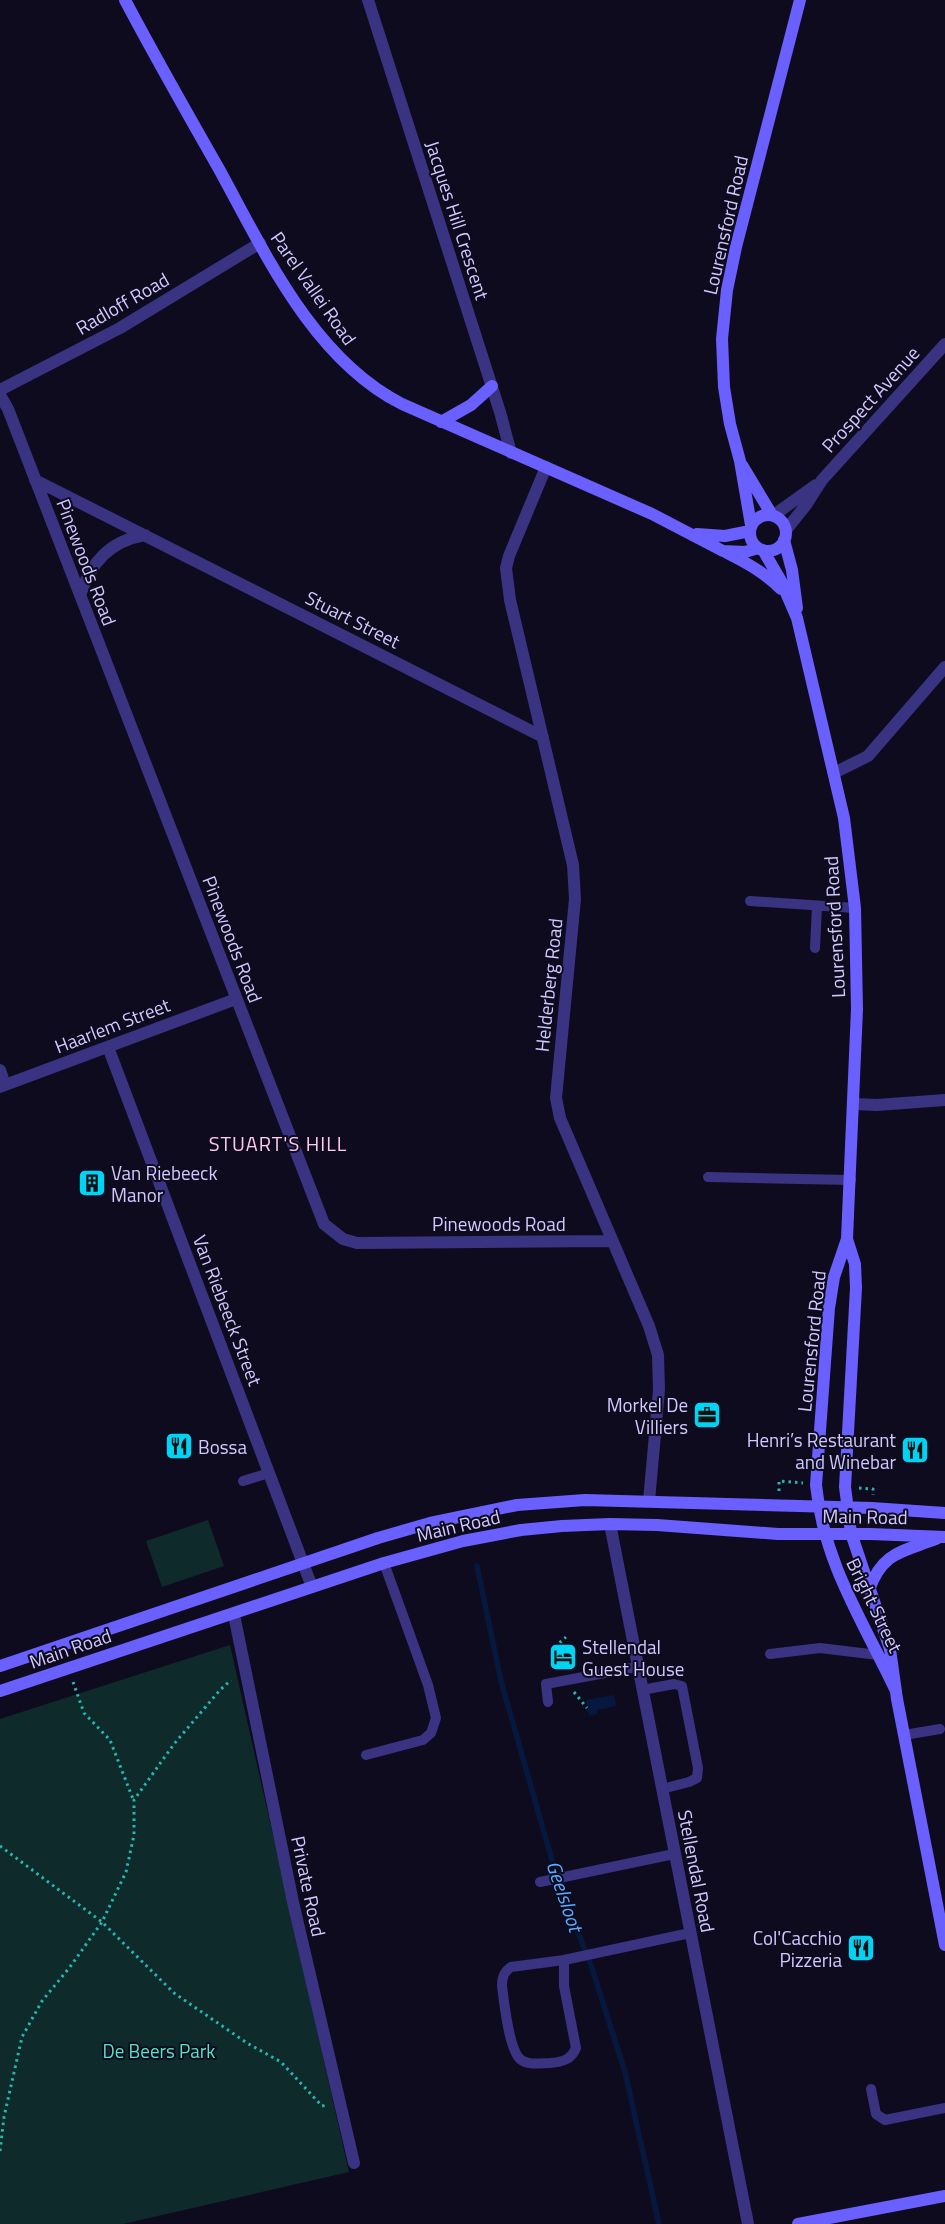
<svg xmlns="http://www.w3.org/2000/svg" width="945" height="2224" viewBox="0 0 945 2224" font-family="'Titillium Web',sans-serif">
	<rect width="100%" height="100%" fill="#0f0b1f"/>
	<path fill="#0e2a2a" d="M 208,1520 L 224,1566 L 162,1587 L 146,1541 Z
		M 230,1645 L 349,2172 L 123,2224 L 0,2224 L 0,1719 Z"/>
	<path fill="#06183d" d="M 614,1695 L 616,1706 L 597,1710 L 597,1714 L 589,1716 L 586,1700 Z"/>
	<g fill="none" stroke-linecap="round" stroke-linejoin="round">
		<path stroke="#06183d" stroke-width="5.5" d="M 477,1566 L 501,1681 L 559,1885 L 590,1962 L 625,2072 L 659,2224"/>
		<path stroke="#26b6b2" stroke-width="3" stroke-dasharray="2.5 4" stroke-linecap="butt" d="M 859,1488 L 873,1489 L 873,1495
			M 779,1491 L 779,1481 L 803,1483
			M 562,1667 L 557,1645 L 566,1637
			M 73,1682 L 84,1713 L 110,1740 L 133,1799
			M 574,1692 L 587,1708
			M 0,1846 L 102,1922 L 174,1993 L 247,2043 L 281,2062 L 322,2106 L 326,2105
			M 0,2151 L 4,2117 L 22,2037 L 42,2001 L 70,1967 L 102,1922 L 126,1872 L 134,1835 L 134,1800 L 174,1744 L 220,1690 L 231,1680"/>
		<path stroke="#393381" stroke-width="10" d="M 750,901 L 855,908
			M 815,948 L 817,906
			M 708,1177 L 851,1180
			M 243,1481 L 269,1473
			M 770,1654 L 820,1648 L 878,1655
			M 642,1690 L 674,1684 L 682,1686 L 698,1768 L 697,1778 L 689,1782 L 662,1789
			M 548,1702 L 546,1684 L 637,1667
			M 904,1735 L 940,1729
			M 366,1755 L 423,1740 L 431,1733 L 436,1718 L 428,1685 L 384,1563
			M 540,1882 L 674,1854
			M 564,1960 L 564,1986 L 576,2048 C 571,2060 562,2062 550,2063 C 541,2063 528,2066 520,2059 C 509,2049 504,2002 502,1986 C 502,1977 504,1972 511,1967 L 564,1960 L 690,1933
			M 871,2089 L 876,2114 L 885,2120 L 945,2108"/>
		<path stroke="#393381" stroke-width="12" d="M 368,0 L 500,412 L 511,453
			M 0,390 L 120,328 L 260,243
			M 0,395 L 8,409 L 324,1224 L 343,1239 L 357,1243 L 612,1241
			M 546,467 L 509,556 L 506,568 L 510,600 L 573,865 L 575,899 L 556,1098 L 560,1118 L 649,1326 L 658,1355 L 659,1390 L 649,1501
			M 35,480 L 543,737
			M 774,515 L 816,485
			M 786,530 L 806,505 L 822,480 L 945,344
			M 80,595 C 91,562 110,541 145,535
			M 834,773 L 868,756 L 945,667
			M 108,1047 L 312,1587
			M 0,1070 L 5,1085
			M 0,1087 L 236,999
			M 854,1104 L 877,1105 L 945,1100
			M 610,1524 L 748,2224
			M 234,1615 L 293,1902 L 354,2163"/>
		<path stroke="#6a60ff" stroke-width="12" d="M 125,0 C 155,57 187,113 219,169 C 265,253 313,359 402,404 L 652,514 L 723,551 L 745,552 L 758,548
			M 441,422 L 471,405 L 492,386
			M 742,465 L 772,515
			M750 533a18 18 0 1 1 36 0a18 18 0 1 1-36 0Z
			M 751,525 L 740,461 L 730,424 L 724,387 L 722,339 L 727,290 L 736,247 L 800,0
			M 697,534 L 725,536 L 750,531
			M 784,540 L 792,570 L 797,608
			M 763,550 L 781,581 L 797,618 L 844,818 L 855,908 L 857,1009 L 848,1215 L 847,1239 L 834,1277 L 829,1308 L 816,1485 C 824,1564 863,1621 896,1691
			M 727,553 C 747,563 765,573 781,589
			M 847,1239 L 855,1264 L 856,1288 L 845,1487 L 851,1533 L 890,1649 L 897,1699 L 945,1945
			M 869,1590 C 882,1552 902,1552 936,1539
			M 0,1666 L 378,1538 L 430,1523 L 517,1505 L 585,1500 L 872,1508 L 945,1513
			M 0,1691 L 384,1563 L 463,1541 L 521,1530 L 562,1526 L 610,1524 L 657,1525 L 778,1534 L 871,1534 L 945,1537
			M 798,2224 L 945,2196"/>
	</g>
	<defs>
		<g id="building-square" transform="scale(1.4375)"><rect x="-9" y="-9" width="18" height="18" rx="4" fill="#00d4f4" stroke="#0f0b1f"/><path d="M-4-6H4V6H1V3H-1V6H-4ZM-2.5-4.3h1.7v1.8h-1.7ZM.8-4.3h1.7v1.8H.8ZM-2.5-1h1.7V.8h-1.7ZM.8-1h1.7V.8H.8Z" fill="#111"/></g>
		<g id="office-square" transform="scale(1.4375)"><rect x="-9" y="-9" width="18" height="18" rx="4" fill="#00d4f4" stroke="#0f0b1f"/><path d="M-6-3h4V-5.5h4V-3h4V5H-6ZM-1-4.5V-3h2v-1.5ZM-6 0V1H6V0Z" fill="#111"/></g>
		<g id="restaurant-square" transform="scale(1.4375)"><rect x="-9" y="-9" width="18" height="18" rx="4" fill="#00d4f4" stroke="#0f0b1f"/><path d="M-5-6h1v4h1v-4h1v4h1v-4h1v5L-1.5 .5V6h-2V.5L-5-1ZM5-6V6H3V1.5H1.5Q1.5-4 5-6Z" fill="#111"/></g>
		<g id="hotel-square" transform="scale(1.4375)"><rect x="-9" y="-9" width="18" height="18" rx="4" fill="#00d4f4" stroke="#0f0b1f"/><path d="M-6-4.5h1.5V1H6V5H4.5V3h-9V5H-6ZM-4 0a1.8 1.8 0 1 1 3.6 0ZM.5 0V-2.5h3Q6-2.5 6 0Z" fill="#111"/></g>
	</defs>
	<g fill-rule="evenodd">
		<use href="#building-square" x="92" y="1183"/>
		<use href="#office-square" x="707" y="1415"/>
		<use href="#restaurant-square" x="179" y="1446"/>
		<use href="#restaurant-square" x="915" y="1450"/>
		<use href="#hotel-square" x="563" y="1657"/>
		<use href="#restaurant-square" x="861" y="1948"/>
	</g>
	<g text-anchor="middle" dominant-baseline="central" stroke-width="4" stroke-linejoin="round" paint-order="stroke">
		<g font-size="19" fill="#d1c9ff" stroke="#0f0b1f">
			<text transform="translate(458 220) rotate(72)">Jacques Hill Crescent</text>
			<text transform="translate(725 225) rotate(-77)">Lourensford Road</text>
			<text transform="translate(314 288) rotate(55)">Parel Vallei Road</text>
			<text transform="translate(122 303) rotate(-30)">Radloff Road</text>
			<text transform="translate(870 399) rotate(-48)">Prospect Avenue</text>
			<text transform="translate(87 562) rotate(69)">Pinewoods Road</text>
			<text transform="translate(353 619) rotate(27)">Stuart Street</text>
			<text transform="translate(834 927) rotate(-93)">Lourensford Road</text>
			<text transform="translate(233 939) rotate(69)">Pinewoods Road</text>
			<text transform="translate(548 985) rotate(-84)">Helderberg Road</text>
			<text transform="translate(112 1025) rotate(-21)">Haarlem Street</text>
			<text x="499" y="1223">Pinewoods Road</text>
			<text transform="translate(228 1310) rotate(69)">Van Riebeeck Street</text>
			<text transform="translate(811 1341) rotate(-84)">Lourensford Road</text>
			<text transform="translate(865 1516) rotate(1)">Main Road</text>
			<text transform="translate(458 1525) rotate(-13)">Main Road</text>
			<text transform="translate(875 1605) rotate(64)">Bright Street</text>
			<text transform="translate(70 1648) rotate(-19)">Main Road</text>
			<text transform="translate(697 1871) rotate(79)">Stellendal Road</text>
			<text transform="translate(309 1886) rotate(78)">Private Road</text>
		</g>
		<g font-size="19" fill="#d1c9ff" stroke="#0f0b1f" text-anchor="start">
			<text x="111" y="1172">Van Riebeeck<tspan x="111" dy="22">Manor</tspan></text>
			<text x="688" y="1404" text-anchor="end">Morkel De<tspan x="688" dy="22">Villiers</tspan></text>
			<text x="896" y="1439" text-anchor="end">Henri’s Restaurant<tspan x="896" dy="22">and Winebar</tspan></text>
			<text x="198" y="1446">Bossa</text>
			<text x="582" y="1646">Stellendal<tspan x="582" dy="22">Guest House</tspan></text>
			<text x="842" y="1937" text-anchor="end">Col'Cacchio<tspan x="842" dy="22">Pizzeria</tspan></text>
		</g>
		<g font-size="19" fill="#4fe5c5" stroke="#0f0b1f">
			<text x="159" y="2050">De Beers Park</text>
		</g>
		<g font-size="20" letter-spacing="1" fill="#ffcbeb" stroke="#0f0b1f">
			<text x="278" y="1143">STUART'S HILL</text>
		</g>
		<g font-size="20" font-style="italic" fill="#57acff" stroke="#0f0b1f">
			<text transform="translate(565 1896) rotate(71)">Geelsloot</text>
		</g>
	</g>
</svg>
